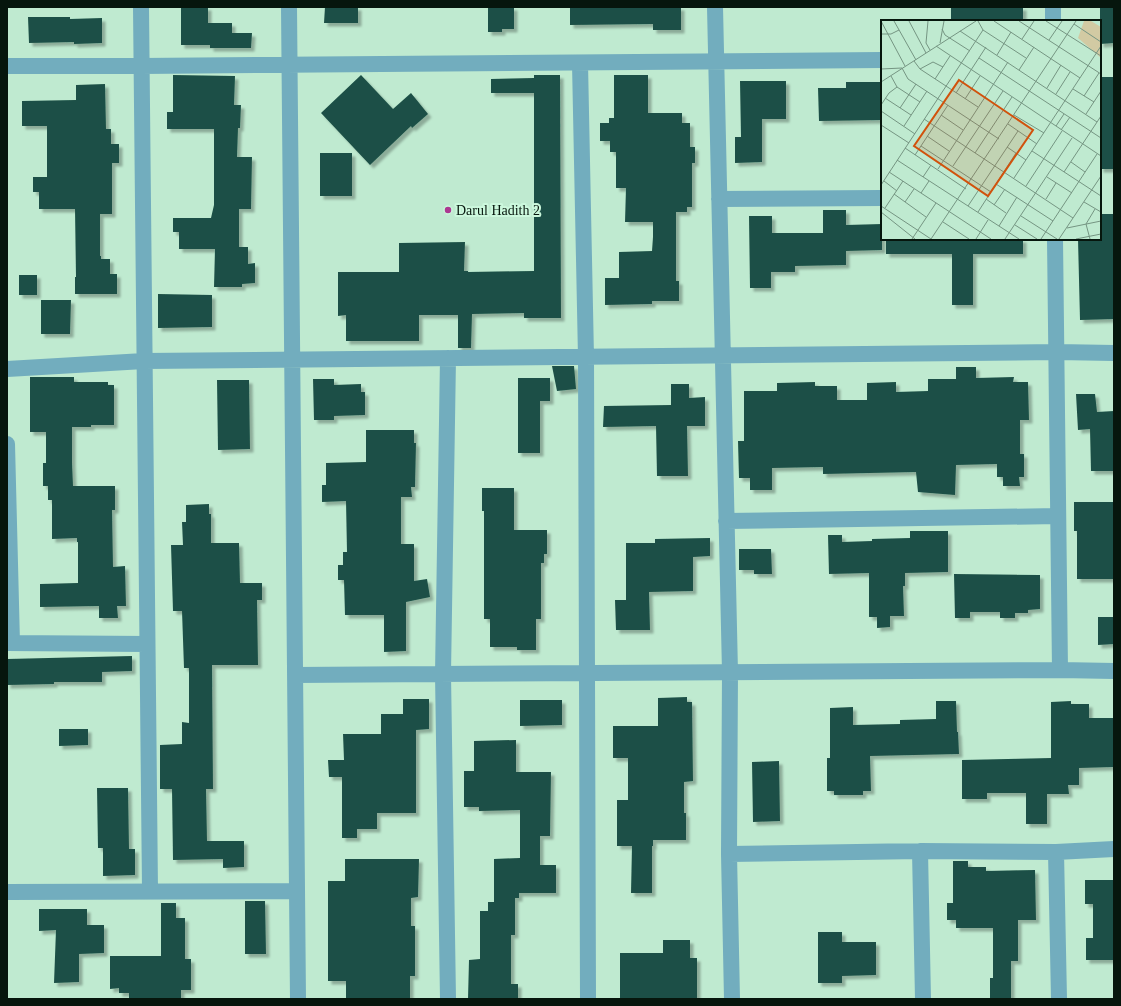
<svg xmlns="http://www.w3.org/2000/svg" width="1121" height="1006" viewBox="0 0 1121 1006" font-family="Georgia,serif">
	<defs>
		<filter id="shadow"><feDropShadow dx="3.5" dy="3.5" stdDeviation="1" flood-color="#0004"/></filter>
	</defs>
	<rect width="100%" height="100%" fill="#bfead0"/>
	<path fill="#1c5046" filter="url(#shadow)" d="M 181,7 L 208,7 L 208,23 L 232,23 L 232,33 L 252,33 L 251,48 L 210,48 L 210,45 L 181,45 Z
		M 325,7 L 358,7 L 358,23 L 324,23 Z
		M 488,7 L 514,7 L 514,29 L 502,29 L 502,32 L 488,32 Z
		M 570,7 L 681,7 L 681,30 L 653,30 L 653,24 L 570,25 Z
		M 951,7 L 1023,7 L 1023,21 L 951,21 Z
		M 1100,7 L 1114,7 L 1114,43 L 1100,44 Z
		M 28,17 L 70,17 L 70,19 L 102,18 L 102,43 L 74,44 L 74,42 L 29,43 Z
		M 173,75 L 235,76 L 234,105 L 241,105 L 240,128 L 238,128 L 237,157 L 252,157 L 251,209 L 239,209 L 239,247 L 248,247 L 248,264 L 255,263 L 255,283 L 242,284 L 242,287 L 214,287 L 215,249 L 179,249 L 179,232 L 173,232 L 173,218 L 211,218 L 214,205 L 214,129 L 167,129 L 167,112 L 173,112 Z
		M 361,75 L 393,109 L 411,93 L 428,114 L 412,128 L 411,126 L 370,165 L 321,113 Z
		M 534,75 L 560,75 L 561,318 L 524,318 L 524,313 L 472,314 L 471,348 L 458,348 L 458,315 L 419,315 L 419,341 L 346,341 L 346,315 L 338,316 L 338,272 L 399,272 L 399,243 L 465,242 L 464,271 L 468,271 L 468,272 L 534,271 L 534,93 L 491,93 L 491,79 L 534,78 Z
		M 614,75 L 648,75 L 648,113 L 682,113 L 682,123 L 690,123 L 690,147 L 695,147 L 695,163 L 692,163 L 692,207 L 687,207 L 687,212 L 676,212 L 676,281 L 679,281 L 679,301 L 652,301 L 652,304 L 605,305 L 605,278 L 619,278 L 619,252 L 652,251 L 653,237 L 653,222 L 625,222 L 626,188 L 616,188 L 616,152 L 610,152 L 610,141 L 600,141 L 600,123 L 609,123 L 609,118 L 614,118 Z
		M 1100,77 L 1114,77 L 1114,169 L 1100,169 Z
		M 740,81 L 786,81 L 786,119 L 762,119 L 762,162 L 735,163 L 735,137 L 741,137 Z
		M 846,82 L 882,82 L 882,120 L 819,121 L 818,88 L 846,88 Z
		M 105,84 L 106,129 L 111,129 L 111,144 L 119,144 L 119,163 L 112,163 L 112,214 L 100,214 L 100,256 L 101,256 L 101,259 L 110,259 L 110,274 L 117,274 L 117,294 L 75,294 L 75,277 L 76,277 L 75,209 L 39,209 L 39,192 L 33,192 L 33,177 L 47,177 L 47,126 L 22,126 L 22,101 L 76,100 L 76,85 Z
		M 320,153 L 352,153 L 352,196 L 320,196 Z
		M 823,210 L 846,210 L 846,225 L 882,224 L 882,250 L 846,251 L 846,265 L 795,266 L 795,272 L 771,272 L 771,288 L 750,288 L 749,216 L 772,216 L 772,233 L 823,233 Z
		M 1100,214 L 1114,214 L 1114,319 L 1080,320 L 1078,239 L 1100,239 Z
		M 886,239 L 1023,239 L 1023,254 L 973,254 L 973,305 L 952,305 L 952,254 L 886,254 Z
		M 19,275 L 37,275 L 37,295 L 19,295 Z
		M 158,294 L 212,295 L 212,327 L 158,328 Z
		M 41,300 L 71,300 L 70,334 L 41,334 Z
		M 552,366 L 574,366 L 576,389 L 557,391 Z
		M 956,367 L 976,367 L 976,378 L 1014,377 L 1013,382 L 1028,382 L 1029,420 L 1020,420 L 1020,454 L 1024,454 L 1024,477 L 1019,477 L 1020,486 L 1003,486 L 1003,477 L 997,477 L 997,464 L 956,465 L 955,495 L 918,492 L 916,472 L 823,474 L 823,467 L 772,468 L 772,490 L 750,490 L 750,478 L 739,478 L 738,441 L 744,441 L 744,391 L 777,391 L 777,383 L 815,382 L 815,386 L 837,386 L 837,400 L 867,400 L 867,383 L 896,382 L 896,392 L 928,391 L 928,379 L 956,379 Z
		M 30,377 L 74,377 L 74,382 L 108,382 L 108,385 L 114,385 L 114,425 L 91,425 L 91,427 L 72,427 L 72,463 L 73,486 L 115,486 L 115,510 L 112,510 L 113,567 L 125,566 L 126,606 L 117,606 L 118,618 L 99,618 L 99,606 L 40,607 L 40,584 L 78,583 L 78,542 L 77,542 L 77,538 L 52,539 L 52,500 L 48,500 L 48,486 L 43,486 L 43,463 L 46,463 L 46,432 L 30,432 Z
		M 518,378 L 550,378 L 550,401 L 540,401 L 540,453 L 518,453 Z
		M 313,379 L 334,379 L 334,385 L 361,384 L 361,392 L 365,392 L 365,415 L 334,416 L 334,420 L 314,420 Z
		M 217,380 L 249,380 L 250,449 L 218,450 Z
		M 671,384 L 689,384 L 689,398 L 705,397 L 705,426 L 687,426 L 688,476 L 657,476 L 656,426 L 603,427 L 604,406 L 671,405 Z
		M 1076,394 L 1095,394 L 1097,412 L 1114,411 L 1114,471 L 1091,471 L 1090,429 L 1078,430 Z
		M 366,430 L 414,430 L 414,443 L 416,443 L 415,487 L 411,487 L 412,497 L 401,497 L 401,544 L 414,544 L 414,581 L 427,579 L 430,597 L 406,602 L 406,651 L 384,652 L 384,615 L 345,615 L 344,580 L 338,580 L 338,565 L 343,565 L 343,552 L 347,552 L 346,501 L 322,502 L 322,485 L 326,485 L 326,463 L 366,462 Z
		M 482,488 L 514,488 L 514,530 L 547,530 L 547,554 L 544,554 L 544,563 L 541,563 L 541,619 L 536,619 L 536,650 L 517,650 L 517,647 L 490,647 L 490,619 L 484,619 L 484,511 L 482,511 Z
		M 1074,502 L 1114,502 L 1114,579 L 1077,579 L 1077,531 L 1074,531 Z
		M 209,504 L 209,514 L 211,514 L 211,543 L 239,543 L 240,583 L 262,583 L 262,600 L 257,600 L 258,665 L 212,665 L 213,789 L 206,789 L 207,841 L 244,841 L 244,867 L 223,868 L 223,859 L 173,860 L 172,789 L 160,789 L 160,745 L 182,744 L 182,722 L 189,723 L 189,668 L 184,668 L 182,611 L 173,611 L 171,545 L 183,545 L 182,522 L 186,522 L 186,505 Z
		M 910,531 L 948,531 L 948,572 L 905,573 L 905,586 L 903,586 L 904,616 L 890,616 L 890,627 L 877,628 L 877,617 L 869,617 L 869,573 L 829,574 L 828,535 L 842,535 L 842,542 L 872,541 L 872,539 L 910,538 Z
		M 710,538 L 710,556 L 693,557 L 693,591 L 649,592 L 650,630 L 616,630 L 615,600 L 626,600 L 626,543 L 655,543 L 655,539 Z
		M 739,549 L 771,549 L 772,574 L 754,574 L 754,570 L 739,570 Z
		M 954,574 L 1040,575 L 1040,609 L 1028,610 L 1028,613 L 1015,613 L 1015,618 L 1000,618 L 1000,612 L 970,612 L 970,618 L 955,618 Z
		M 1098,617 L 1114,617 L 1114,644 L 1098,645 Z
		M 132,656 L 132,671 L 102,672 L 102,682 L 54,682 L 54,684 L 7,685 L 7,659 Z
		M 687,697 L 687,702 L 692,702 L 693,781 L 684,782 L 684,813 L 686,813 L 686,840 L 653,840 L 653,846 L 652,846 L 652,893 L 631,893 L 632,846 L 617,846 L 617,800 L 628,800 L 628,758 L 613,758 L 613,726 L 658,726 L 658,698 Z
		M 403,699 L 429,699 L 429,729 L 416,730 L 416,813 L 377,813 L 377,829 L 357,829 L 357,838 L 342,838 L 342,777 L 329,777 L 328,760 L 344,760 L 343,734 L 381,734 L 381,714 L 403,714 Z
		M 520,700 L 562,700 L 562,725 L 520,726 Z
		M 936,701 L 956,701 L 957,732 L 958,732 L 959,754 L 870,756 L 871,791 L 863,791 L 863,795 L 834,795 L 834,791 L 827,791 L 827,758 L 830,758 L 830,708 L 853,707 L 853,725 L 900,724 L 900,720 L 936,719 Z
		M 1071,701 L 1071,704 L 1089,704 L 1089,718 L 1113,718 L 1113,767 L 1079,768 L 1079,785 L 1068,785 L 1069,794 L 1047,794 L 1047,824 L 1026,824 L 1026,793 L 987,793 L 987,799 L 962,799 L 962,760 L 1051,758 L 1051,702 Z
		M 59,729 L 88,729 L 88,745 L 59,746 Z
		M 516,740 L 516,772 L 551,772 L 550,836 L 540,836 L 540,865 L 556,865 L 556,893 L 519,893 L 519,898 L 515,898 L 515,935 L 511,935 L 511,984 L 518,984 L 518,999 L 468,999 L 469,960 L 480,959 L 480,911 L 488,911 L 488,902 L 494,902 L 494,859 L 520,858 L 520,810 L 479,811 L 479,807 L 464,807 L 464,771 L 474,771 L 474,741 Z
		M 779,761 L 780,821 L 753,822 L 752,762 Z
		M 97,788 L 128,788 L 129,849 L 135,849 L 135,875 L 103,876 L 103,848 L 98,848 Z
		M 345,859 L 419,859 L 418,897 L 411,898 L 411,926 L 415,926 L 415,976 L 410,976 L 410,999 L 346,999 L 346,981 L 328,981 L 328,881 L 345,881 Z
		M 953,861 L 968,861 L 968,867 L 986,867 L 986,871 L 1035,870 L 1036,920 L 1018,920 L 1018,961 L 1011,961 L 1011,999 L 990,999 L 990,978 L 993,978 L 993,928 L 956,928 L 956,920 L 947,920 L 947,903 L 953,903 Z
		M 1085,880 L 1114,880 L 1114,960 L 1086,960 L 1086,938 L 1093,938 L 1093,904 L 1085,904 Z
		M 245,901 L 265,901 L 266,954 L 245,954 Z
		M 161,903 L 176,903 L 176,918 L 185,918 L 185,959 L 191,959 L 191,990 L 181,990 L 181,999 L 129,999 L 129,993 L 119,993 L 119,988 L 110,989 L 110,956 L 161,956 Z
		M 39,909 L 87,909 L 87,925 L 104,925 L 104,953 L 79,954 L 79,982 L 54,983 L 56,930 L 39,931 Z
		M 818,932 L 842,932 L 842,942 L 876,942 L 876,975 L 842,976 L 842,983 L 818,983 Z
		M 663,940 L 690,940 L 690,958 L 697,958 L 697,999 L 620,998 L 620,953 L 663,953 Z"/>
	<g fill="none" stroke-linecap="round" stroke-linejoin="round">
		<path stroke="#72adbe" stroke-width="16" d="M 141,7 L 150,891
			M 289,7 L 298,999
			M 715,7 L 730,672 L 729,854 L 732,999
			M 1053,7 L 1053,21
			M 580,63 L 586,357 L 588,999
			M 7,66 L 141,66 L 882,60
			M 719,199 L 882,198
			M 1055,239 L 1060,670
			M 7,369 L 144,361 L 1057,352 L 1114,353
			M 7,444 L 12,643
			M 726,521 L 1058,516
			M 7,643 L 147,644
			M 295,675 L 1060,670 L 1114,671
			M 920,851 L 923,999
			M 1056,852 L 1059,999
			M 729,854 L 920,851 L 1056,852 L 1114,849
			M 7,892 L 297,891
			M 448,999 L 443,674 L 448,358"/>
	</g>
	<circle fill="#ac3891" stroke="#ccf8dd" stroke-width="1.5" cx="448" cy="210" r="4"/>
	<g text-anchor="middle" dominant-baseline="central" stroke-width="4" stroke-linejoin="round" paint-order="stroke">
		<g font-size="14" fill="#06160d" stroke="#ccf8dd" text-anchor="start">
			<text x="456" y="210">Darul Hadith 2</text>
		</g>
	</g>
	<g transform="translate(881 20)">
		<rect width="220" height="220" fill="#bfead0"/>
		<path d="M 203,1 L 210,1 L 220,7 L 220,38 L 197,18 Z" fill="#d2caa3"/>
		<path fill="none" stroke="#759582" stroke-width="1" d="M 0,1 L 24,46M 13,1 L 35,40M 28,1 L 45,33M 47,1 L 45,23 L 49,30M 97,1 L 102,10 L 145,38M 113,1 L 199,58M 138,1 L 220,54M 165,1 L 220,36M 193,4 L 220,22M 61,9 L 64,15 L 89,31M 79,11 L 216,102M 0,14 L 10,14 L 18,10M 141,19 L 153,1M 168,20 L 181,1M 59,23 L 63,1M 55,26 L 220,136M 116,35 L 130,12M 98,38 L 220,118M 33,41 L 39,49 L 97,87M 0,49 L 21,48 L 27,59 L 118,119M 39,49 L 52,42 L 62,47M 138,50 L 153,27M 10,56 L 16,67 L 39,82M 54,59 L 69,36M 0,62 L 95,1M 166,68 L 180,45M 192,69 L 213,82M 75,73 L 105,27M 175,74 L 189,52M 203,76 L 218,53M 4,78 L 30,95M 84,79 L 99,56M 0,85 L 8,73 L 16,67M 19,88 L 35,64M 0,91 L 34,114M 205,94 L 220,71M 60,95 L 82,110M 133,95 L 163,113M 43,99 L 192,198M 127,104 L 156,124M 0,105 L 28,123M 23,106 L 46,71M 175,106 L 183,94M 180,110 L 189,97M 46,116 L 68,131M 40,126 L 110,172M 126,127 L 145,140M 24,128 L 85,169M 151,131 L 220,176M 94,133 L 131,77M 34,135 L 67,85M 16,140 L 138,219M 190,142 L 204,152M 72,146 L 122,71M 57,149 L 127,42M 8,152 L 110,219M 183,152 L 220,96M 42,157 L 50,145M 166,157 L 191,173M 133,158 L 220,26M 3,161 L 16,171M 115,164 L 172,201M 0,165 L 102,10M 145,166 L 181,111M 40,173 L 48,161M 13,174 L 45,197M 105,179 L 125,193M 165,179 L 175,163M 24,182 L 33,169M 203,182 L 220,192M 113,185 L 124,169M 0,186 L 50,219M 87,186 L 137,111M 4,188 L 22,161M 0,192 L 34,219M 97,192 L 135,133M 140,196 L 176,219M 62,202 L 88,219M 134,205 L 156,219M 118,206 L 136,177M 186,208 L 220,201M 31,219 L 55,183M 50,219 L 195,1M 95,219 L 107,200M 124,219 L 191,118M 160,219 L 216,134M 178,219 L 220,156M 195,219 L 220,214M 209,219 L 205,204 L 214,189"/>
		<path fill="#d1520c" fill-opacity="0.15" stroke="#d1520c" stroke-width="2" d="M 78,60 L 152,110 L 107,176 L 33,126 Z"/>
		<rect width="220" height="220" fill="none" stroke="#06160d" stroke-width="2"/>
	</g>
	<rect width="1121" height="1006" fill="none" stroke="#06160d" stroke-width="16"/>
</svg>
